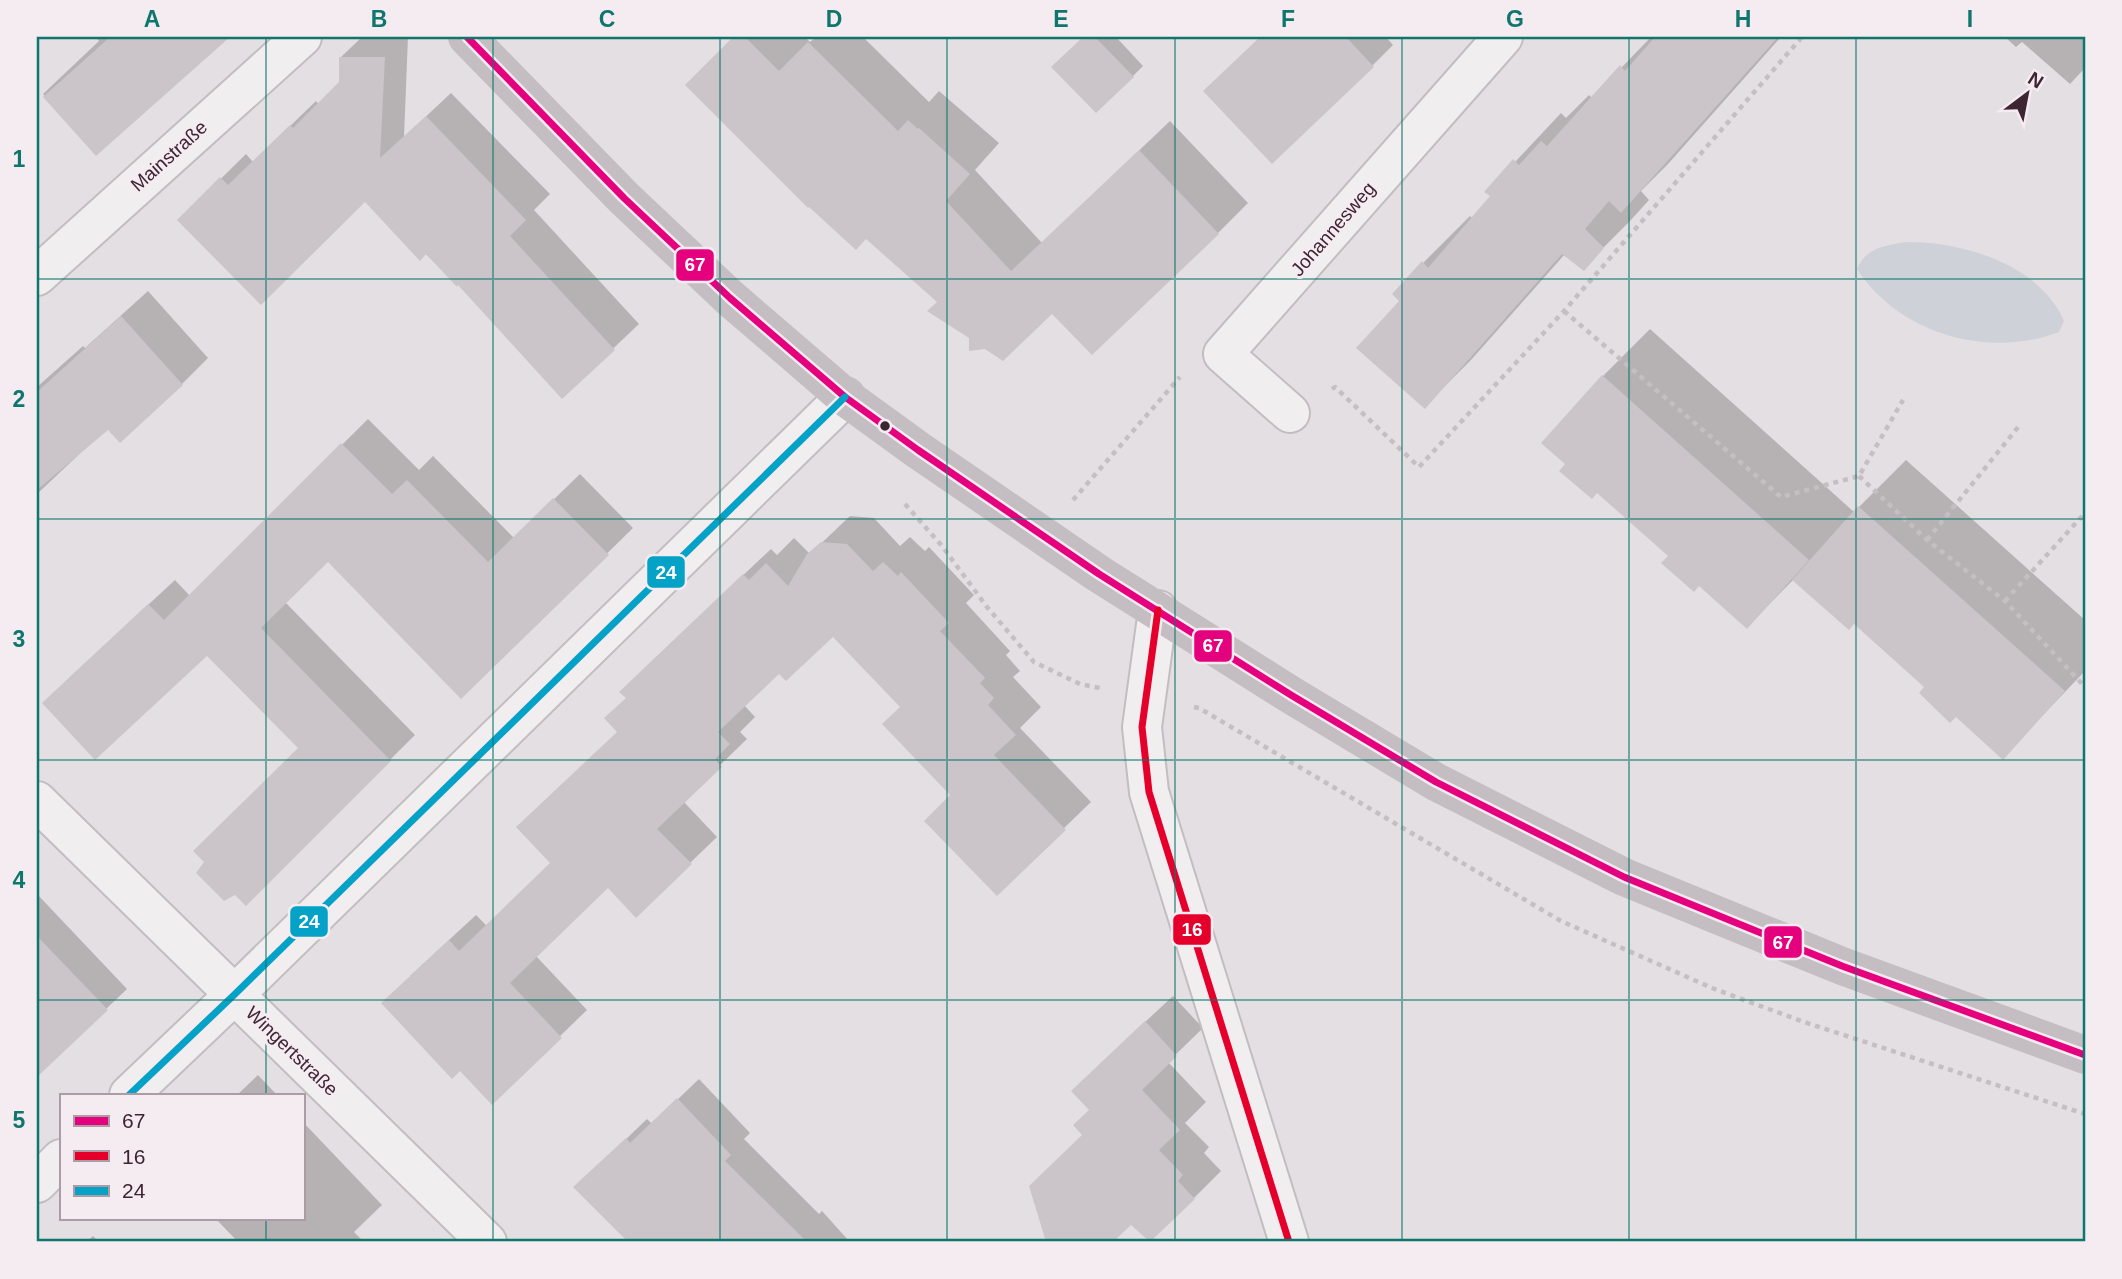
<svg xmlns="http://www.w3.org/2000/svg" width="2122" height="1279" viewBox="0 0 2122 1279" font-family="Arial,sans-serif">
	<rect width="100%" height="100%" fill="#e4dfe2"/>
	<path fill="#cfd1d9" d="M 1906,242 C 1964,242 2039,264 2064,321 L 2059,332 C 1988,359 1899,334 1857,269 C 1867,247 1884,246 1906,242 Z"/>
	<path fill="#0003" d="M 96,37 L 227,37 L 96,153 L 43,94 L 99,41 Z
		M 362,37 L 408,37 L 404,137 L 451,93 L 550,194 L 534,210 L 639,324 L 562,397 L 458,283 L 365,200 L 179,220 L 246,154 L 253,162 L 316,101 L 319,105 L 341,82 L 341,57 Z
		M 735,37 L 805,37 L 810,42 L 816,37 L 863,37 L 929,102 L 939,91 L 999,143 L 975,170 L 1042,243 L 1170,121 L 1248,203 L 1218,233 L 1052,311 L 971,337 L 939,301 L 687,85 Z
		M 1085,37 L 1116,37 L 1143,66 L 1133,76 L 1054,67 Z
		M 1261,37 L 1386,37 L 1393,45 L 1372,66 L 1227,70 Z
		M 1651,37 L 1781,37 L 1668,164 L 1641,191 L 1649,200 L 1630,221 L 1583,268 L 1565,254 L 1471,360 L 1425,406 L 1423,263 L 1470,216 L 1473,219 L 1492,196 L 1487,192 L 1561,113 L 1566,118 L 1589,95 L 1592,98 Z
		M 2005,37 L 2085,37 L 2085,68 L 2070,84 L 2022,42 L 2016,47 Z
		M 148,291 L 208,358 L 182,384 L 108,427 L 37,494 L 37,387 L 83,346 L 85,348 Z
		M 1650,329 L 1854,512 L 1906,460 L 2085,620 L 2085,671 L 2003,757 L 1854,622 L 1794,579 L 1747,627 L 1567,463 L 1603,376 Z
		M 368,419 L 419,470 L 433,456 L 514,538 L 580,474 L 633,528 L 461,697 L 328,560 L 285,602 L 415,735 L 246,903 L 300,748 L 207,654 L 69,678 L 175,580 L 190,596 Z
		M 850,516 L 874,518 L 900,546 L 910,537 L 925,551 L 929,547 L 974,595 L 966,603 L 1010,651 L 1006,655 L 1020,671 L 1013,677 L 1041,707 L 1020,728 L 1091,802 L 997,893 L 952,795 L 902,707 L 833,635 L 779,672 L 744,705 L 755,717 L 740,732 L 747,739 L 683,801 L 717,837 L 690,863 L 608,886 L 536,956 L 587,1010 L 492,1102 L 410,976 L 476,915 L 487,926 L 552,863 L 619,731 L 628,697 L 648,665 L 771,549 L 777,555 L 794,538 L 810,554 Z
		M 37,894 L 127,989 L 37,1075 Z
		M 1173,996 L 1203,1028 L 1168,1062 L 1206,1102 L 1185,1123 L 1209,1147 L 1204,1153 L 1221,1171 L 1194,1198 L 1131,1223 L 1111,1242 L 1048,1242 L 1031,1187 L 1084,1135 L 1100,1064 Z
		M 258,1075 L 277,1095 L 237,1095 Z
		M 699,1079 L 750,1133 L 744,1139 L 819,1214 L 822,1211 L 850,1242 L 642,1242 L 639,1240 L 631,1242 L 576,1187 L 647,1119 L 652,1124 Z
		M 303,1122 L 382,1205 L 354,1232 L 364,1242 L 238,1242 L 215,1218 L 303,1218 Z
		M 93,1236 L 99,1242 L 86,1242 Z"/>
	<path fill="#cbc5c9" d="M 110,37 L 230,37 L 96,156 L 43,97 Z
		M 733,37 L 745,37 L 779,71 L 808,42 L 898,131 L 908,120 L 918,129 L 919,128 L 970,174 L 946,201 L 1011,271 L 1139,150 L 1219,234 L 1092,355 L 1052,314 L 1003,361 L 985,349 L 969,351 L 969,338 L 927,311 L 937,302 L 866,239 L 856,250 L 809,207 L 808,208 L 685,85 Z
		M 1083,37 L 1095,37 L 1134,77 L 1096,113 L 1051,67 Z
		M 1260,37 L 1346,37 L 1374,67 L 1272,164 L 1203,91 Z
		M 1655,37 L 1778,37 L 1621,213 L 1609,201 L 1585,229 L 1604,248 L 1584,271 L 1562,254 L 1425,409 L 1356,348 L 1399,301 L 1392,294 L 1422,261 L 1428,268 L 1490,196 L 1484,192 L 1513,159 L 1519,165 L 1541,141 L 1547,146 L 1620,65 L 1625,71 Z
		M 339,57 L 385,57 L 380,158 L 426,116 L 526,220 L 510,236 L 615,350 L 562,399 L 458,285 L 457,287 L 426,254 L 420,261 L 365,202 L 261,305 L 177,220 L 220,177 L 228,185 L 290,125 L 293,128 L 339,82 Z
		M 121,316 L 183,385 L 120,443 L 108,430 L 37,490 L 37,392 Z
		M 1602,375 L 1809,560 L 1747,629 L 1699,586 L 1694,592 L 1661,563 L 1668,556 L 1597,493 L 1592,499 L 1559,471 L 1565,464 L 1541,443 Z
		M 341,443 L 392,494 L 407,480 L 488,562 L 553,498 L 609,555 L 461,699 L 328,562 L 261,628 L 391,761 L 246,906 L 235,895 L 224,901 L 196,873 L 204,862 L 193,851 L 298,748 L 207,656 L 95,760 L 42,703 L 148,604 L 164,620 Z
		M 1858,506 L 2065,691 L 2003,760 L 1956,717 L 1950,723 L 1919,693 L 1924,687 L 1854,624 L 1849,630 L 1792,580 Z
		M 821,542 L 847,544 L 873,571 L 883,562 L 898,576 L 901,572 L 949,623 L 940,631 L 985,678 L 980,683 L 994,698 L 988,705 L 1016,735 L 994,755 L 1066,830 L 997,896 L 924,821 L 950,795 L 882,724 L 900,707 L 833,637 L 786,681 L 779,674 L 718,732 L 730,744 L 715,759 L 722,767 L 657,829 L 692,864 L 636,918 L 608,888 L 510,983 L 562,1038 L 492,1105 L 460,1071 L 452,1079 L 381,1003 L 449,940 L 459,951 L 550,863 L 516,827 L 617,732 L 604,718 L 626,698 L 619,692 L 743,574 L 749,580 L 766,563 L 788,586 L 807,554 Z
		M 37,936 L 108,1010 L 37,1077 Z
		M 1145,1021 L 1177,1056 L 1142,1090 L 1180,1130 L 1159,1150 L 1183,1175 L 1178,1181 L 1195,1199 L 1150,1242 L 1131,1225 L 1113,1242 L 1046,1242 L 1029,1186 L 1082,1135 L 1073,1125 L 1089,1110 L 1071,1091 Z
		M 677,1098 L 731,1155 L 725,1161 L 807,1242 L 628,1242 L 573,1187 L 626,1138 L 630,1143 Z"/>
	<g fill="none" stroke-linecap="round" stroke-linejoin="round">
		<g stroke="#c2bdc0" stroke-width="42">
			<path id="street" d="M 37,276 L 302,37
				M 1290,413 L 1223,354 L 1503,37
				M 1158,610 L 1142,727 L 1149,792 L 1289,1242
				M 37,801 L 487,1242
				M 129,1095 L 234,995 L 845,397
				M 37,1183 L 61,1159"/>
		</g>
		<path stroke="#c5bec2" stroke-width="4.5" stroke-dasharray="5 5" stroke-linecap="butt" d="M 1564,311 L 1781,497 L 1859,476 L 1903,400
			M 1332,389 L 1335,387 L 1419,467 L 1564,311 L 1802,37
			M 1859,476 L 1927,540 L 2005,601 L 2085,687
			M 1073,500 L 1180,377
			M 905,504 L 942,546 L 987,607 L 1034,662 L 1080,684 L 1100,688
			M 1927,540 L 2019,426
			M 2005,601 L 2085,513
			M 1194,707 L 1199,708 L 1561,921 L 1712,988 L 1801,1021 L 2085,1114"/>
		<use href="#street" stroke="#f1eef0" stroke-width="38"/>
		<path stroke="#c4bdc1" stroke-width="38" d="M 467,37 L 624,198 L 730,298 L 845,397 L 918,450 L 1099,574 L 1291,695 L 1436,782 L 1624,877 L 1842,966 L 2085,1055"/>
		<g stroke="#f5ecf1" stroke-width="12">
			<path id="bus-1" d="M 467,37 L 624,198 L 730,298 L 845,397 L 918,450 L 1099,574 L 1291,695 L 1436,782 L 1624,877 L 1842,966 L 2085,1055"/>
		</g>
		<g stroke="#f5ecf1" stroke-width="12">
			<path id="bus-2" d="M 1158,610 L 1142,727 L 1149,792 L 1289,1242"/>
		</g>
		<g stroke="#f5ecf1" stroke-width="12">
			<path id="bus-3" d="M 129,1095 L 234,995 L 845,397"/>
		</g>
		<use href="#bus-1" stroke="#e5007d" stroke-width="7"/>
		<use href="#bus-2" stroke="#e4002b" stroke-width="7"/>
		<use href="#bus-3" stroke="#03a2c6" stroke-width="7"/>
	</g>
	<path fill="none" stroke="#0f766e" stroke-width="2" stroke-opacity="0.55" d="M 266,37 L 266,1095M 493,37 L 493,1242M 720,37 L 720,1242M 947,37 L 947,1242M 1175,37 L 1175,1242M 1402,37 L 1402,1242M 1629,37 L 1629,1242M 1856,37 L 1856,1242M 37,279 L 2085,279M 37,519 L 2085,519M 37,760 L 2085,760M 37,1000 L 2085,1000M 266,1218 L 266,1242"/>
	<circle fill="#3e2532" stroke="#f5ecf1" stroke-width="2.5" cx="885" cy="426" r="6"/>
	<g text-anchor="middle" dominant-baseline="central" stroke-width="6" stroke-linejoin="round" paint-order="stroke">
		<g font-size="19" fill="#3e2532" stroke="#f5ecf1">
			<text transform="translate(169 156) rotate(-42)">Mainstraße</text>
			<text transform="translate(1333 229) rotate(-49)">Johannesweg</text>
			<text transform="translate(292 1051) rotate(44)">Wingertstraße</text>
		</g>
	</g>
	<g stroke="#f5ecf1" stroke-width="2.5">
		<rect x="675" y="248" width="40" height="34" rx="7" fill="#e5007d"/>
		<rect x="646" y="555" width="40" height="34" rx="7" fill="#03a2c6"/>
		<rect x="1193" y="629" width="40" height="34" rx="7" fill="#e5007d"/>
		<rect x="289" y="905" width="40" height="33" rx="7" fill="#03a2c6"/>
		<rect x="1172" y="913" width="40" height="33" rx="7" fill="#e4002b"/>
		<rect x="1763" y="925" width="40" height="34" rx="7" fill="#e5007d"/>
	</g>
	<g font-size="19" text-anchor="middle" font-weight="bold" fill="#fff">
		<text x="695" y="271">67</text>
		<text x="666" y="579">24</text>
		<text x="1213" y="652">67</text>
		<text x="309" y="928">24</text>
		<text x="1192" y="936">16</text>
		<text x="1783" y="949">67</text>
	</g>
	<rect width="2122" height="1279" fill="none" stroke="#f5ecf1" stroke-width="77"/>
	<rect x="60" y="1094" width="245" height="126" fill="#f5ecf1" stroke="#ac9ca5" stroke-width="2"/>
	<rect x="74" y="1116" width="35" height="10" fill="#e5007d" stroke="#ac9ca5" stroke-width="2"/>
	<text x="122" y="1128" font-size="21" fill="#3e2532">67</text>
	<rect x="74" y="1151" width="35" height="10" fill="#e4002b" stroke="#ac9ca5" stroke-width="2"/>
	<text x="122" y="1164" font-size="21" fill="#3e2532">16</text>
	<rect x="74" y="1186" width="35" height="10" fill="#03a2c6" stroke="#ac9ca5" stroke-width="2"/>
	<text x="122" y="1198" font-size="21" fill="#3e2532">24</text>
	<g transform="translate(2027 94) rotate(32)" stroke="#f5ecf1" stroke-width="5" paint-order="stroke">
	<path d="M0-5L12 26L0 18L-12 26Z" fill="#3e2532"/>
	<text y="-10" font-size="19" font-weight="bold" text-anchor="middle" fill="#3e2532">N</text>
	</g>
	<rect x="38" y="38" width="2046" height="1202" fill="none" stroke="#0f766e" stroke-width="2.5"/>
	<g font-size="23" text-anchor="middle" font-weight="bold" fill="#0f766e">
		<text x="152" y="27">A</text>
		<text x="379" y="27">B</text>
		<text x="607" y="27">C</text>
		<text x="834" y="27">D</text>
		<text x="1061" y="27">E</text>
		<text x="1288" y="27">F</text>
		<text x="1515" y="27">G</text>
		<text x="1743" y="27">H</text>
		<text x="1970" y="27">I</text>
		<text x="19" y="167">1</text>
		<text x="19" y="407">2</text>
		<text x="19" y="647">3</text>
		<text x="19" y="888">4</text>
		<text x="19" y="1128">5</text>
	</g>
</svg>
